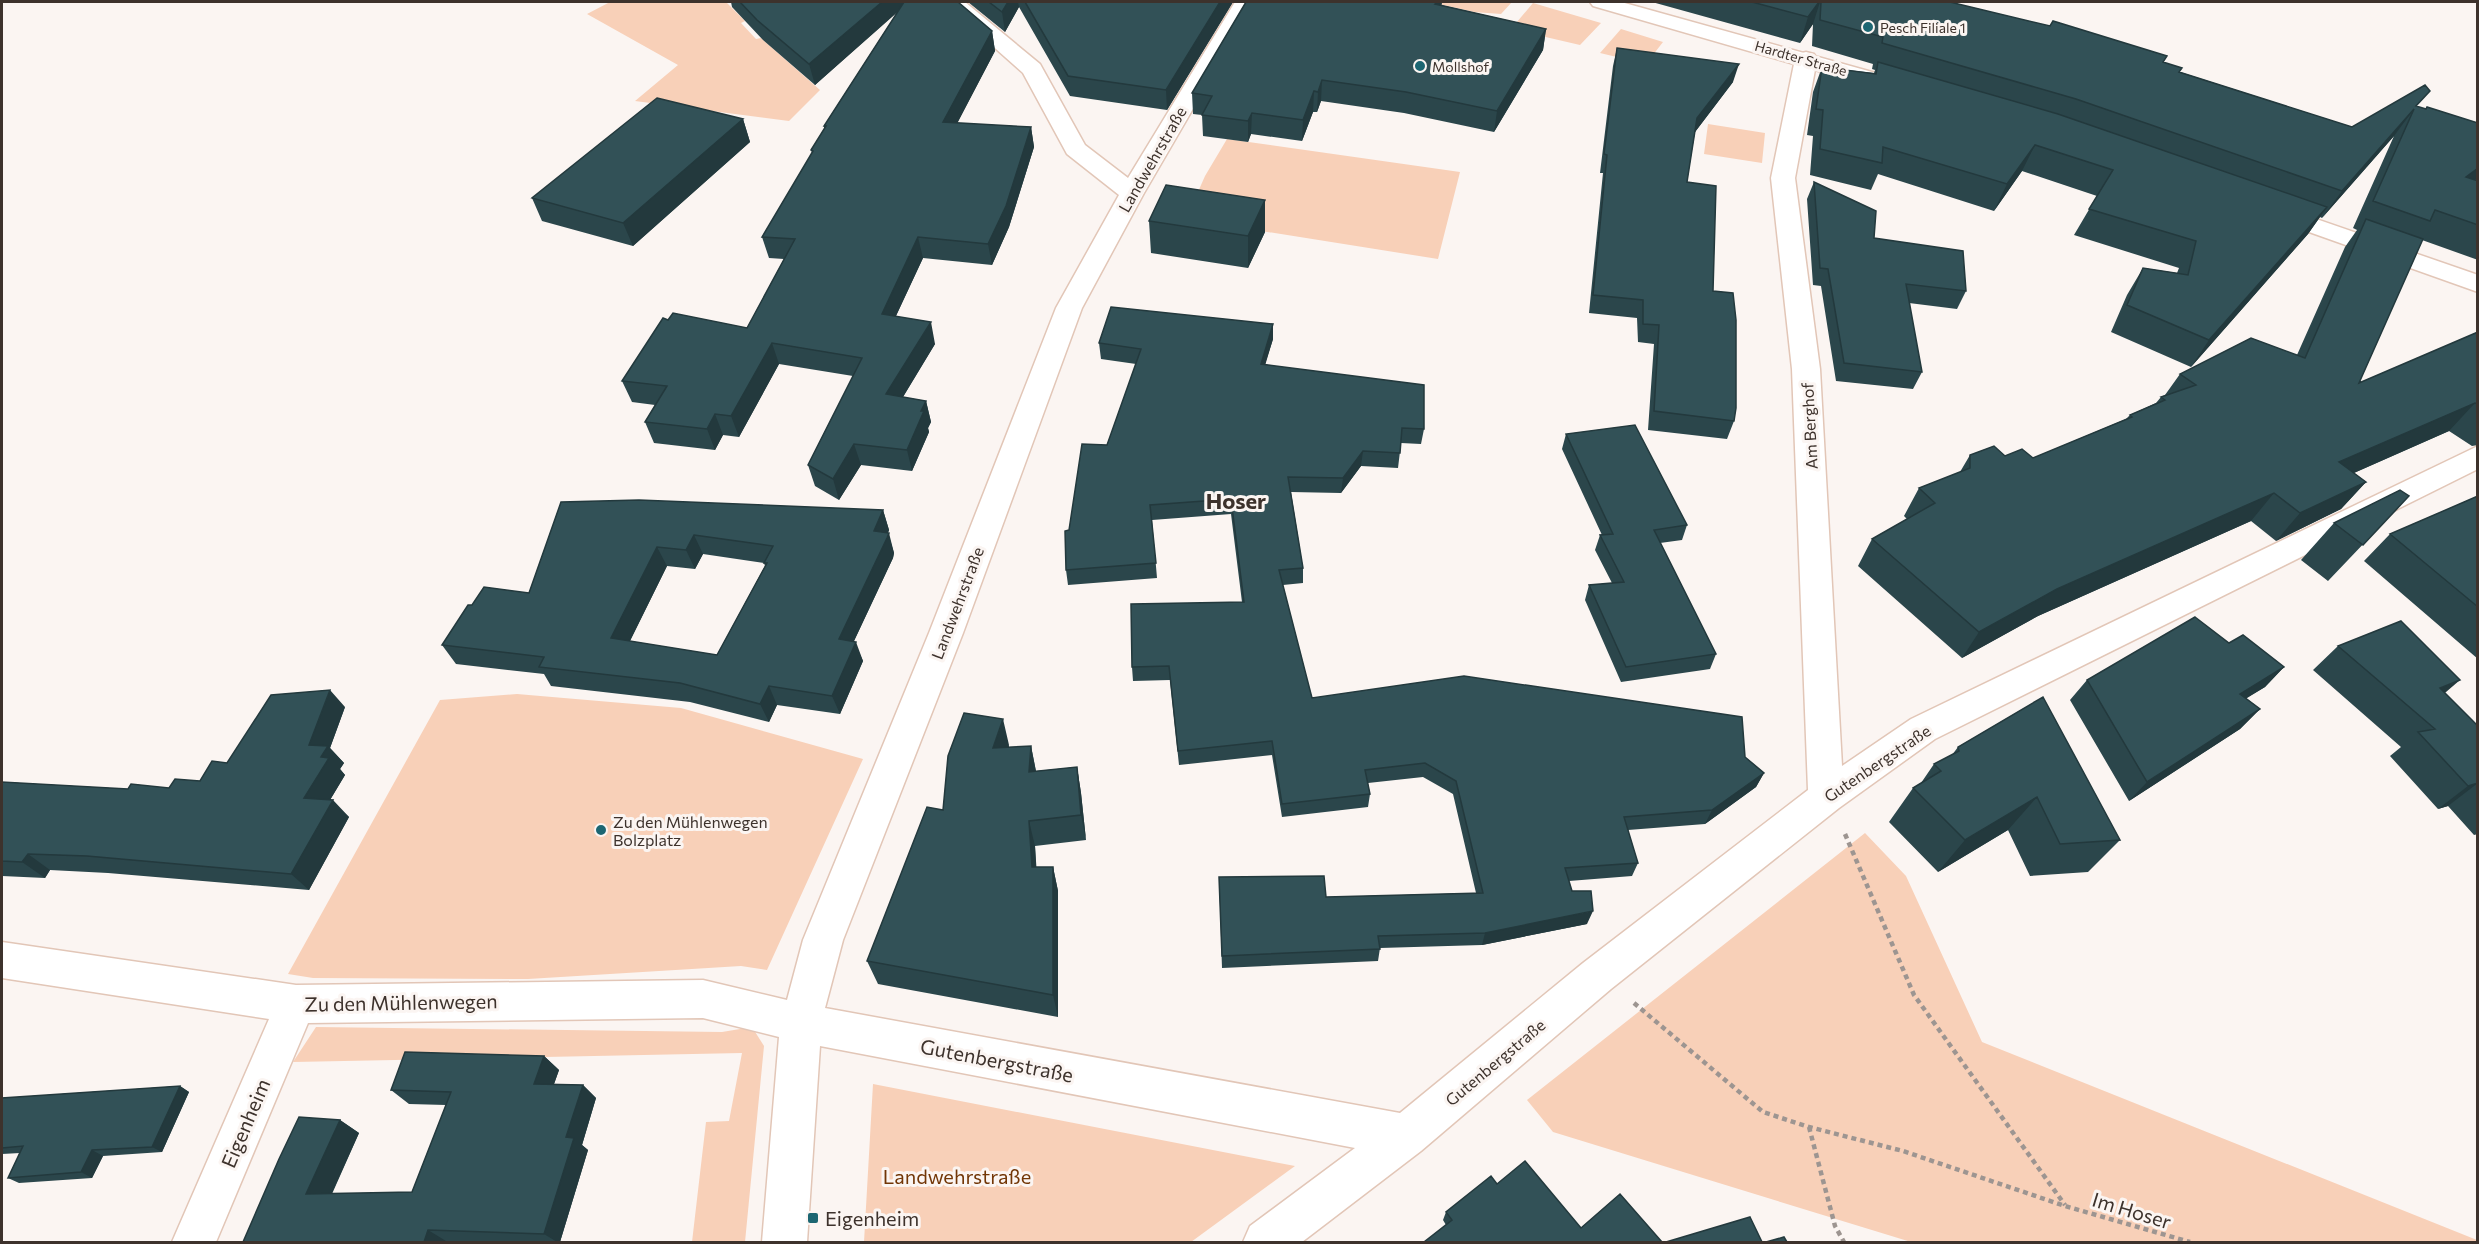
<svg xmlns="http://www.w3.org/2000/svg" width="2479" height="1244" viewBox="0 0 2479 1244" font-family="Commissioner,sans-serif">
	<rect width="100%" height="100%" fill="#fbf5f2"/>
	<path fill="#f8d0b8" d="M 610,2 L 726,2 L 745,21 L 741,23 L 756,39 L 761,38 L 820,90 L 789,121 L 635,101 L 678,65 L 587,14 Z
		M 1430,2 L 1512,2 L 1501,14 L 1474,12 Z
		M 1533,3 L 1601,23 L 1580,45 L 1511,29 Z
		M 1621,29 L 1663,42 L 1646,64 L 1600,53 Z
		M 1708,124 L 1765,133 L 1762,163 L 1704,154 Z
		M 1227,139 L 1460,172 L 1438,259 L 1186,219 L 1205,176 Z
		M 517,694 L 681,708 L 863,759 L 767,970 L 741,966 L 528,979 L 313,978 L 288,974 L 440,700 Z
		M 1865,833 L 1906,876 L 1982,1042 L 2477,1240 L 2477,1242 L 1911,1242 L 1553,1132 L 1527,1100 Z
		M 316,1027 L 722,1032 L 752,1027 L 764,1046 L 745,1242 L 692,1242 L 706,1122 L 729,1121 L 742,1053 L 293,1062 Z
		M 873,1084 L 1295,1166 L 1191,1242 L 864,1242 Z"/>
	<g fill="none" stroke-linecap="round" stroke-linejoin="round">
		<g stroke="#e2c6b7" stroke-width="3">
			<path id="minor" d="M 943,2 L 965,2 L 1040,64 L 1085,145 L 1128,178 L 1235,2 L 1255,2 L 1144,193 L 1082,308 L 963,633 L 843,940 L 825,1008 L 1400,1113 L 1583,963 L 1808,790 L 1792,369 L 1771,178 L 1795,59 L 1798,54 L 1806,52 L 1814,54 L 1817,59 L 1795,178 L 1820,369 L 1842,766 L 1911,719 L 2478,446 L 2478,469 L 1935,739 L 1839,808 L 1611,989 L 1421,1151 L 1302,1242 L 1243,1242 L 1250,1226 L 1355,1148 L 820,1046 L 807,1242 L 762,1242 L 779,1037 L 703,1018 L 308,1023 L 216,1242 L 172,1242 L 269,1019 L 2,978 L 2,942 L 296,985 L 703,980 L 787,1000 L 803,940 L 929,633 L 1056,308 L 1119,195 L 1067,154 L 1023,73 Z"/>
		</g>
		<g stroke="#e2c6b7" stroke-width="3">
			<path id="secondary" d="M 1590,2 L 1621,2 L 1890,77 L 1893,82 L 1890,87 L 1882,89 L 1874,87 L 1593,6 Z
				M 2273,204 L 2478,275 L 2478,292 L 2264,216 L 2261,211 L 2264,206 Z"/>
		</g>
		<path stroke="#9d9591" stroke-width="4.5" stroke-dasharray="5 4" stroke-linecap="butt" d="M 1845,834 L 1914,995 L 2065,1205
			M 1634,1003 L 1763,1112 L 1809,1127 L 1903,1151 L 2065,1206 L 2190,1242
			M 1809,1127 L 1835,1226 L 1844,1242"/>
		<use href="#minor" fill="#fff" fill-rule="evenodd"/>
		<use href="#secondary" fill="#fff" fill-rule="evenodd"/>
	</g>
	<path fill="#2b464b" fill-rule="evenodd" d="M 731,2 L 958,2 L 992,31 L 995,51 L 957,123 L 1031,127 L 1034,147 L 1009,227 L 992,265 L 923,258 L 896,316 L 935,344 L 903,397 L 926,401 L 931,422 L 928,428 L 929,432 L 912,471 L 861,465 L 839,500 L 815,486 L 808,465 L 853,376 L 779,364 L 739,437 L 723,435 L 715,450 L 654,443 L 645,422 L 655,405 L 632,402 L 622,381 L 668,320 L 747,328 L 784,259 L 769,258 L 762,237 L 812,153 L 811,150 L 824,129 L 824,126 L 898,11 L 815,85 L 763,40 L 732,7 Z
		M 968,2 L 1233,2 L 1167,110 L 1070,96 L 1019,7 L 1005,32 Z
		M 1246,2 L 1442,2 L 1441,5 L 1546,29 L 1543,50 L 1494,132 L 1404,113 L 1321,101 L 1317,112 L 1313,112 L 1302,141 L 1251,134 L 1248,142 L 1203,136 L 1202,115 L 1193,114 L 1192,93 Z
		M 1652,2 L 1950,2 L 2164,62 L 2180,72 L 2352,127 L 2418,107 L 2478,123 L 2478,178 L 2475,180 L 2478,181 L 2478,260 L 2422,240 L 2359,383 L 2478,332 L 2478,445 L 2472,446 L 2449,431 L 2354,473 L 2366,482 L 2341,509 L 2276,541 L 2251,521 L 2038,616 L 1962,658 L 1858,566 L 1872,539 L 1907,519 L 1904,516 L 1919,488 L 1960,472 L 1970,455 L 2005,456 L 2033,458 L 2126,419 L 2130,415 L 2156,403 L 2161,397 L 2165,395 L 2180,374 L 2297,355 L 2345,247 L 2357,230 L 2353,228 L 2394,136 L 2322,218 L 2320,217 L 2308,234 L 2191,367 L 2111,332 L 2127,295 L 2143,268 L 2177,273 L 2179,268 L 2074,235 L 2097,196 L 2022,171 L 1994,211 L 1878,174 L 1871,190 L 1810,175 L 1813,136 L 1807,135 L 1813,92 L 1822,67 L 1874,73 L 1875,70 L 1872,69 L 1873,64 L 1812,46 L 1813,24 L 1800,43 Z
		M 1617,48 L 1733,82 L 1695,132 L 1687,182 L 1713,291 L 1734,421 L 1727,439 L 1648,430 L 1654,344 L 1638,342 L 1637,318 L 1589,313 L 1603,173 L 1600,173 L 1613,66 Z
		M 743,119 L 750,142 L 633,246 L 542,221 L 532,198 Z
		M 1814,182 L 1874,238 L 1966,291 L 1957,309 L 1909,303 L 1922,372 L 1913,389 L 1836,381 L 1821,286 L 1813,285 L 1807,199 Z
		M 1265,200 L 1265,232 L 1248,268 L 1151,253 L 1149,221 Z
		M 1273,339 L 1265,364 L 1424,429 L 1421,444 L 1401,443 L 1398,468 L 1361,466 L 1341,493 L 1291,492 L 1303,568 L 1303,583 L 1283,585 L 1312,698 L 1745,757 L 1764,773 L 1756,787 L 1705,824 L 1628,830 L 1638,863 L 1632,876 L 1569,881 L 1572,891 L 1587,924 L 1482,945 L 1380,948 L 1378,961 L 1222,968 L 1219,877 L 1326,897 L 1476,893 L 1453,794 L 1423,777 L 1368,783 L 1370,794 L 1368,807 L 1282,817 L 1272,755 L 1179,765 L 1170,680 L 1133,681 L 1132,667 L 1242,602 L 1231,514 L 1152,520 L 1157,578 L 1068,585 L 1066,570 L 1069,530 L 1107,445 L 1136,364 L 1101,359 L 1099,343 Z
		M 1566,434 L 1687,525 L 1682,540 L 1660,543 L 1716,654 L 1710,669 L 1621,682 L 1585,600 L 1589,585 L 1612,583 L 1595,550 L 1600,535 L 1602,535 L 1562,449 Z
		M 2409,496 L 2328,581 L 2301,560 L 2334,523 Z
		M 2478,496 L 2478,659 L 2364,561 L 2390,534 Z
		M 561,502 L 883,510 L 889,530 L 888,533 L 894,553 L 893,558 L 854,641 L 863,661 L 840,714 L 777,705 L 769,722 L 690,702 L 551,686 L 544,674 L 456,664 L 442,645 L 472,605 L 529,593 ZM 703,554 L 764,563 L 765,566 L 717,655 L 630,641 L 667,566 L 695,569 Z
		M 2229,643 L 2284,667 L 2265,687 L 2246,698 L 2260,709 L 2240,729 L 2129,801 L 2070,700 L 2087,680 Z
		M 2338,646 L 2445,693 L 2478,726 L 2478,834 L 2474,835 L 2448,806 L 2438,809 L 2390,756 L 2401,747 L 2313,670 Z
		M 345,707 L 330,748 L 344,763 L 340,769 L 345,775 L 330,800 L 349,817 L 309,890 L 108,873 L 50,870 L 45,878 L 2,876 L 2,782 L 128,789 L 169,788 L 200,781 L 227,763 Z
		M 1009,745 L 1009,747 L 1031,746 L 1036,771 L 1077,767 L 1081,793 L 1086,840 L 1035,846 L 1036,867 L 1053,867 L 1058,891 L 1058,1017 L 878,984 L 867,961 L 943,810 Z
		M 1958,747 L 2120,840 L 2088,872 L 2030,876 L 2008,830 L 1938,872 L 1889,822 L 1913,788 L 1921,783 L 1934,764 L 1952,755 Z
		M 544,1056 L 559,1070 L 554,1084 L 583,1085 L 596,1098 L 582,1145 L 588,1150 L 560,1242 L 489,1242 L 446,1241 L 445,1242 L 243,1242 L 340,1120 L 359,1133 L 332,1194 L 412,1192 L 446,1105 L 409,1104 L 391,1090 Z
		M 180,1086 L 189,1092 L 162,1152 L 103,1156 L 92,1178 L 19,1183 L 8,1178 L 20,1153 L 2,1154 L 2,1098 Z
		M 1497,1184 L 1581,1228 L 1446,1225 L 1443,1220 L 1446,1212 Z"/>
	<path fill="#23393d" d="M 882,2 L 909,2 L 815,85 L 809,64 Z
		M 1008,2 L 1018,2 L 1019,7 L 1005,32 L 1002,12 Z
		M 1220,2 L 1233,2 L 1167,110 L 1166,90 Z
		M 1437,2 L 1442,2 L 1440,15 L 1435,4 Z
		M 1819,2 L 1820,2 L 1813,24 L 1800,43 L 1808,17 Z
		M 1546,29 L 1543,50 L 1494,132 L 1497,111 Z
		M 992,31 L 995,51 L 947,143 L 943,122 Z
		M 1739,64 L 1733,82 L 1692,136 L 1697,118 Z
		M 1322,80 L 1321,101 L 1317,112 L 1318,92 Z
		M 1314,91 L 1313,112 L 1302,141 L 1303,120 Z
		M 2414,109 L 2394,136 L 2322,218 L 2342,191 Z
		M 1252,113 L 1251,134 L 1248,142 L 1248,121 Z
		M 743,119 L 750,142 L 633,246 L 623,223 Z
		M 1031,127 L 1034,147 L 1009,227 L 992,265 L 988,244 Z
		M 2035,145 L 2022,171 L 1994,211 L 2007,184 Z
		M 2478,168 L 2478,178 L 2445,204 L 2466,177 Z
		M 1265,200 L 1265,232 L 1248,268 L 1248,236 Z
		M 2327,207 L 2308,234 L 2191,367 L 2209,340 Z
		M 918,237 L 923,258 L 887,335 L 882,314 Z
		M 931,322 L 935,344 L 892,415 L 886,394 Z
		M 1273,324 L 1273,339 L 1261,379 L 1261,364 Z
		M 772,343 L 779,364 L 739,437 L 731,416 Z
		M 926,401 L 931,422 L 928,428 L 929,432 L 912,471 L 907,450 L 921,411 Z
		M 2475,403 L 2449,431 L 2315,490 L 2339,462 Z
		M 715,414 L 723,435 L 715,450 L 707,429 Z
		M 854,444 L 861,465 L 839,500 L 833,479 Z
		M 1363,451 L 1361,466 L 1341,493 L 1343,478 Z
		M 2366,482 L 2341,509 L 2276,541 L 2300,513 Z
		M 2274,493 L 2251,521 L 2038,616 L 1962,658 L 1979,632 L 2057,589 Z
		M 883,510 L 889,530 L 880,551 L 874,531 Z
		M 889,533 L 894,553 L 893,558 L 846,658 L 839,639 Z
		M 694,535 L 703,554 L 695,569 L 686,550 Z
		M 657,547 L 667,566 L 622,657 L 611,638 Z
		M 856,642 L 863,661 L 840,714 L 832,696 Z
		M 2284,667 L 2265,687 L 2221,714 L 2240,694 Z
		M 2460,680 L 2432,704 L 2440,688 Z
		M 769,686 L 777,705 L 769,722 L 760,704 Z
		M 330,690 L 345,707 L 330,748 L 344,763 L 340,769 L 345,775 L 321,815 L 304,798 L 309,745 Z
		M 2260,709 L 2240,729 L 2129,801 L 2147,782 Z
		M 1003,719 L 1009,745 L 1000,774 L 993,748 Z
		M 1031,746 L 1036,772 L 1029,772 Z
		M 1077,767 L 1081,793 L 1086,840 L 1081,815 Z
		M 1764,773 L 1756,787 L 1705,824 L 1712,810 Z
		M 2478,783 L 2448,806 L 2438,809 L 2468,786 Z
		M 2037,797 L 2008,830 L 1938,872 L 1965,840 Z
		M 333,800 L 349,817 L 309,890 L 291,874 Z
		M 1029,821 L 1035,846 L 1038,891 L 1032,867 Z
		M 28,854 L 50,870 L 45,878 L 22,862 Z
		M 1053,867 L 1058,891 L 1058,1017 L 1053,995 Z
		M 1593,911 L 1587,924 L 1482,945 L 1485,933 Z
		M 544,1056 L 559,1070 L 549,1098 L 534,1084 Z
		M 583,1085 L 596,1098 L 582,1145 L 588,1150 L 560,1242 L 557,1242 L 544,1234 L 566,1137 Z
		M 180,1086 L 189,1092 L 162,1152 L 152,1147 Z
		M 340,1120 L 359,1133 L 326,1206 L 306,1194 Z
		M 92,1150 L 103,1156 L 92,1178 L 81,1172 Z
		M 428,1230 L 446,1241 L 445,1242 L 424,1242 Z"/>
	<path fill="#325157" stroke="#23393d" stroke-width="1.5" fill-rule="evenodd" d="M 740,2 L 882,2 L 809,64 L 757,20 Z
		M 904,2 L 958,2 L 992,31 L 943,122 L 1031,127 L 1006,206 L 988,244 L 918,237 L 882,314 L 931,322 L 886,394 L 926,401 L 921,411 L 924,411 L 907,450 L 854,444 L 833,479 L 808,465 L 862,358 L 772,343 L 731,416 L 715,414 L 707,429 L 645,422 L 667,386 L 622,381 L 663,318 L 668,320 L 673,313 L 747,328 L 795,239 L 762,237 L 813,151 L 811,150 L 826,126 L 824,126 Z
		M 989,2 L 1008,2 L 1002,12 Z
		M 1025,2 L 1220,2 L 1166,90 L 1068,76 Z
		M 1246,2 L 1437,2 L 1435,4 L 1546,29 L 1497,111 L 1406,92 L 1322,80 L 1318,92 L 1314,91 L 1303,120 L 1252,113 L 1248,121 L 1202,115 L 1212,96 L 1192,93 Z
		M 1752,2 L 1819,2 L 1808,17 Z
		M 1821,2 L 1950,2 L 2050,26 L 2053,21 L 2167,56 L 2163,62 L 2182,68 L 2179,72 L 2352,127 L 2425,85 L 2430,91 L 2416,106 L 2426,109 L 2427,107 L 2478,123 L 2478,168 L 2466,177 L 2478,181 L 2478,225 L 2435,210 L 2430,221 L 2373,201 L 2414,109 L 2342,191 L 2076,99 L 1882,43 L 1883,37 L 1820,20 Z
		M 1617,48 L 1739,64 L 1697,118 L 1687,182 L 1716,186 L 1713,291 L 1733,293 L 1736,320 L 1736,408 L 1734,421 L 1654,411 L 1659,325 L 1643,324 L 1643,300 L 1593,295 L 1607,155 L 1604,154 Z
		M 1878,62 L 2058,114 L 2327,207 L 2209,340 L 2127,305 L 2143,268 L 2188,275 L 2196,241 L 2089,209 L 2113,170 L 2035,145 L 2007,184 L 1883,147 L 1882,163 L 1820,149 L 1823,110 L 1816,109 L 1822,67 L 1876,74 Z
		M 657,98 L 743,119 L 623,223 L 532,198 Z
		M 1814,182 L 1876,211 L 1874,238 L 1963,251 L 1966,291 L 1906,284 L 1922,372 L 1844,363 L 1828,269 L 1820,268 Z
		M 1166,185 L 1265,200 L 1248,236 L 1149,221 Z
		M 2366,219 L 2423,239 L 2359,383 L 2478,332 L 2478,404 L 2475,403 L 2339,462 L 2366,482 L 2300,513 L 2274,493 L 2057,589 L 1979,632 L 1872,539 L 1935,503 L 1919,488 L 1970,468 L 1970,455 L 1994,446 L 2005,456 L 2022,449 L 2033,458 L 2132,417 L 2130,415 L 2165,400 L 2161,397 L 2196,385 L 2180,374 L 2251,338 L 2305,358 Z
		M 1111,307 L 1273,324 L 1261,364 L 1424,385 L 1424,429 L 1402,428 L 1400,453 L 1363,451 L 1343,478 L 1288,477 L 1303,568 L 1279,570 L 1312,698 L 1464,676 L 1742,717 L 1745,757 L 1764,773 L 1712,810 L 1624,817 L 1638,863 L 1565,868 L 1572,891 L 1591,891 L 1593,911 L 1485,933 L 1378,936 L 1380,949 L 1222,956 L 1219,877 L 1324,876 L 1326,897 L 1483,893 L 1456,781 L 1425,763 L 1365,770 L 1370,794 L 1282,804 L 1272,741 L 1178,751 L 1169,666 L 1132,667 L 1131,604 L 1244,602 L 1231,499 L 1150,505 L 1156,563 L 1066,570 L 1065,531 L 1069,530 L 1082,444 L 1107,445 L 1141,349 L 1099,343 Z
		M 1635,425 L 1687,525 L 1654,530 L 1716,654 L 1626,667 L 1589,585 L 1624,582 L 1600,535 L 1613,534 L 1566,434 Z
		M 2400,490 L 2409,496 L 2363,545 L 2334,523 Z
		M 2478,496 L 2478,607 L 2390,534 Z
		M 639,500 L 883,510 L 874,531 L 889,533 L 887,538 L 839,639 L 856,642 L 832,696 L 769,686 L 760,704 L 680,683 L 539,667 L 544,657 L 442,645 L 468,605 L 472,605 L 484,587 L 529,593 L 561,502 ZM 694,535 L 773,546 L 764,563 L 767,563 L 717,655 L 611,638 L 657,547 L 686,550 Z
		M 2195,617 L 2229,643 L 2243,635 L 2284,667 L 2240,694 L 2260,709 L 2147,782 L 2087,680 Z
		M 2401,621 L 2460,680 L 2440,688 L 2478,726 L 2478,783 L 2468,786 L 2418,732 L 2435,729 L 2338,646 Z
		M 330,690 L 309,745 L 328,746 L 321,757 L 329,758 L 304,798 L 333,800 L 291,874 L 87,856 L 28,854 L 22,862 L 2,861 L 2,782 L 128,789 L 131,784 L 169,788 L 175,779 L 200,781 L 212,761 L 227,763 L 271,695 Z
		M 2043,697 L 2120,840 L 2060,844 L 2037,797 L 1965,840 L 1913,788 L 1941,771 L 1934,764 L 1959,751 L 1958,747 Z
		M 964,713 L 1003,719 L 993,748 L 1031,746 L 1029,772 L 1077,767 L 1081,815 L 1029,821 L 1032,867 L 1053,867 L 1053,995 L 867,961 L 927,807 L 943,810 L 948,756 Z
		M 405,1052 L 544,1056 L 534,1084 L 583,1085 L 566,1137 L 574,1138 L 544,1234 L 428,1230 L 424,1242 L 243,1242 L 279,1159 L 299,1117 L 340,1120 L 306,1194 L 412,1192 L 451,1092 L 391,1090 Z
		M 180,1086 L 152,1147 L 92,1150 L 81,1172 L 8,1178 L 23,1146 L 2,1148 L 2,1098 Z
		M 1525,1161 L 1581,1228 L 1620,1194 L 1662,1242 L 1424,1242 L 1452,1220 L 1446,1212 L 1491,1176 L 1497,1184 Z
		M 1750,1217 L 1762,1242 L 1666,1242 Z
		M 1784,1237 L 1787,1242 L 1766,1242 Z"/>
	<g fill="#1c6672" stroke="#fbf5f2" stroke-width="2">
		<circle cx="1868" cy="27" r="6"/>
		<circle cx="1420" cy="66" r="6"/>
		<circle cx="601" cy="830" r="6"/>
		<rect x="807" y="1212" width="12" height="12" rx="3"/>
	</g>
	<g text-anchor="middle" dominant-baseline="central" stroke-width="6" stroke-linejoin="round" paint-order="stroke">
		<g font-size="14" fill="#3d322c" stroke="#fbf5f2" text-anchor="start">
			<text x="1880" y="27">Pesch Filiale 1</text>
			<text x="1432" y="66">Mollshof</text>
		</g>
		<g font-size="14" fill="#3d322c" stroke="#fbf5f2">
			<text transform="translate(1801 58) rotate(16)">Hardter Straße</text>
		</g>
		<g font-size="16" fill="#3d322c" stroke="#fbf5f2">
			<text transform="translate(1152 159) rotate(-60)">Landwehrstraße</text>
			<text transform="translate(1809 426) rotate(-93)">Am Berghof</text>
			<text transform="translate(957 603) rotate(-69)">Landwehrstraße</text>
			<text transform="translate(1877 763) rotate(-34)">Gutenbergstraße</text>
			<text transform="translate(1495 1062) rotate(-40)">Gutenbergstraße</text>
		</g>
		<g font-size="16" fill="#3d322c" stroke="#fbf5f2" text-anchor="start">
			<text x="613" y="821">Zu den Mühlenwegen<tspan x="613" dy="18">Bolzplatz</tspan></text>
		</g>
		<g font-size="20" fill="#3d322c" stroke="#fbf5f2">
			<text transform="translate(401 1002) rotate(-1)">Zu den Mühlenwegen</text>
			<text transform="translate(997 1060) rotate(11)">Gutenbergstraße</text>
			<text transform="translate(245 1123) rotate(-67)">Eigenheim</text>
			<text transform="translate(2132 1210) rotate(17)">Im Hoser</text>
		</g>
		<g font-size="20" fill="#723606" stroke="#fbf5f2">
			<text x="957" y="1176">Landwehrstraße</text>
		</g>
		<g font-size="20" fill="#3d322c" stroke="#fbf5f2" text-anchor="start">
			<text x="825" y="1218">Eigenheim</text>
		</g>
		<g font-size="22" font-weight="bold" fill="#3d322c" stroke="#fbf5f2">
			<text x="1236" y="500">Hoser</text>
		</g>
	</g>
	<rect width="2479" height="1244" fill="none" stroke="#3d322c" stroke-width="6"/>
</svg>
